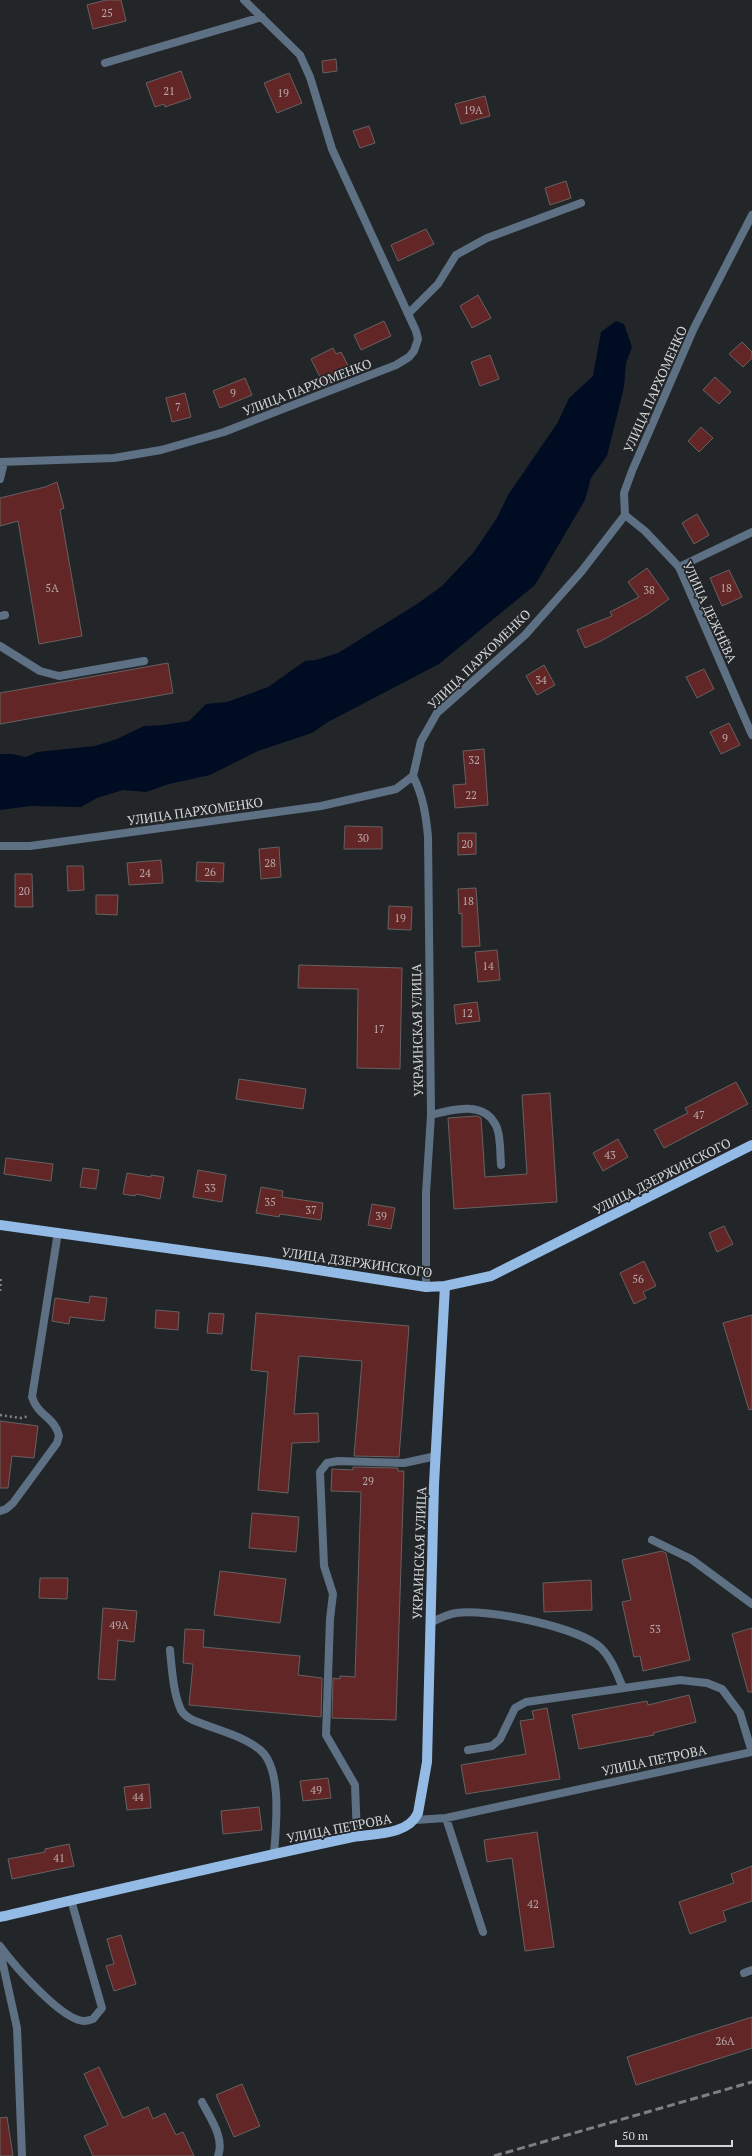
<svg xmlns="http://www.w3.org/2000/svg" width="752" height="2156" viewBox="0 0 752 2156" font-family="'PT Serif',serif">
	<rect width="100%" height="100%" fill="#232629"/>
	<path fill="#000c21" d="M 616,321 L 624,324 L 632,347 L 626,363 L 624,387 L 607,456 L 591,478 L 585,500 L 535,585 L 439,664 L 328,722 L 312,733 L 258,751 L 210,775 L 169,784 L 146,792 L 123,790 L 97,798 L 81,807 L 31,806 L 0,810 L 0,754 L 12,754 L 26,757 L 37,752 L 95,746 L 117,739 L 144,726 L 163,725 L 189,721 L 206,704 L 227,702 L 268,687 L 305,661 L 316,660 L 338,653 L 417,604 L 442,586 L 473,553 L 497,518 L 508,495 L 558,422 L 569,398 L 593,376 L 601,332 Z"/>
	<path fill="#622626" stroke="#676161" d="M 106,0 L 121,0 L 126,21 L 93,29 L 87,5 Z
		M 336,59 L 337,71 L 323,73 L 322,61 Z
		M 181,71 L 191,98 L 165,107 L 164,104 L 155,107 L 146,83 Z
		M 289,73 L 302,103 L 277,113 L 264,83 Z
		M 485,96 L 490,116 L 461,124 L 455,104 Z
		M 369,126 L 375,143 L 360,148 L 353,131 Z
		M 566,181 L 571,198 L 550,205 L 545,188 Z
		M 426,229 L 434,244 L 398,261 L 391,245 Z
		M 478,295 L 491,318 L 472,328 L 460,306 Z
		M 384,321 L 391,336 L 361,350 L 354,335 Z
		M 742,342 L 752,352 L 752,358 L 743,367 L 729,354 Z
		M 333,348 L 336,354 L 341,352 L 352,373 L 325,387 L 311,359 Z
		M 490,355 L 499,379 L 480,386 L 471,362 Z
		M 715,377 L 731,392 L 719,404 L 703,390 Z
		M 245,378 L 252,395 L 220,408 L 213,391 Z
		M 185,393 L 191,417 L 172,422 L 166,398 Z
		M 701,427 L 713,438 L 699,452 L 688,441 Z
		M 57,482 L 64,508 L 60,510 L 82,636 L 39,644 L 18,521 L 0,526 L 0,498 L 45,487 Z
		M 697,514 L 709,535 L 694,544 L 682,523 Z
		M 647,568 L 669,599 L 648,614 L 601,641 L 585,648 L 577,630 L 612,616 L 610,612 L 639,597 L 628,582 Z
		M 729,570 L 742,597 L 722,606 L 710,578 Z
		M 168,663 L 173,693 L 0,724 L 0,693 Z
		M 544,665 L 555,685 L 537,695 L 526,676 Z
		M 704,669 L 714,689 L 697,698 L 686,677 Z
		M 729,723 L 740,745 L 721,754 L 710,732 Z
		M 484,749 L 488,805 L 455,808 L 453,785 L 466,784 L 463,751 Z
		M 345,826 L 382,827 L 382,849 L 344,849 Z
		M 458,833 L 476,833 L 476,854 L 458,855 Z
		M 279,847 L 281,877 L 261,879 L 259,849 Z
		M 161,860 L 163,883 L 129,885 L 127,863 Z
		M 197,862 L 224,863 L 223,882 L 196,881 Z
		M 67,866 L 83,866 L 84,890 L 68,891 Z
		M 15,874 L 32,874 L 33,907 L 15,907 Z
		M 476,888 L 480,946 L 462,947 L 462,913 L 459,914 L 458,889 Z
		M 96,895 L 118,895 L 117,915 L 96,914 Z
		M 389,906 L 412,907 L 411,930 L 388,929 Z
		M 497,950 L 500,980 L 478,982 L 475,952 Z
		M 299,965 L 402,968 L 400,1069 L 357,1068 L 358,989 L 298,988 Z
		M 477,1002 L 480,1021 L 456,1024 L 454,1005 Z
		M 239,1079 L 306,1089 L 303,1109 L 236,1099 Z
		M 736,1082 L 748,1104 L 664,1148 L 654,1130 L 688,1113 L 685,1108 Z
		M 550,1093 L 557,1202 L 454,1209 L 448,1118 L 477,1116 L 481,1118 L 485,1177 L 527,1174 L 522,1095 Z
		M 618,1139 L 628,1157 L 603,1171 L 593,1153 Z
		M 6,1158 L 53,1164 L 51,1181 L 4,1174 Z
		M 83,1168 L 99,1170 L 96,1189 L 80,1187 Z
		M 198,1170 L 226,1175 L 222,1202 L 193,1197 Z
		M 127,1173 L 151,1177 L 151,1175 L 164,1177 L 160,1199 L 136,1194 L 135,1196 L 123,1194 Z
		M 261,1187 L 283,1191 L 282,1197 L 323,1203 L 321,1220 L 280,1214 L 279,1217 L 256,1213 Z
		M 372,1204 L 395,1208 L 391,1229 L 368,1225 Z
		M 724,1226 L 733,1244 L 717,1252 L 709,1233 Z
		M 644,1261 L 656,1286 L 643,1292 L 646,1298 L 634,1304 L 620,1273 Z
		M 90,1296 L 107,1298 L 104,1321 L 70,1317 L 69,1324 L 52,1321 L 55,1298 L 89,1303 Z
		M 156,1310 L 179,1312 L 178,1330 L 155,1328 Z
		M 209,1313 L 224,1314 L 222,1334 L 207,1333 Z
		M 256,1313 L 409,1326 L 399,1457 L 354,1456 L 362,1361 L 299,1356 L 294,1414 L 318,1413 L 319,1442 L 292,1443 L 288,1493 L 258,1490 L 268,1372 L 251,1370 Z
		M 752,1315 L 752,1409 L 749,1410 L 723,1323 Z
		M 0,1421 L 38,1426 L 34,1458 L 12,1456 L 8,1488 L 0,1488 Z
		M 353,1467 L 398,1468 L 398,1471 L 404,1471 L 396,1720 L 332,1718 L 333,1678 L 340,1679 L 340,1676 L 355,1677 L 361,1492 L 331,1491 L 332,1469 L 353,1470 Z
		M 252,1513 L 299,1517 L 296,1552 L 249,1548 Z
		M 662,1551 L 666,1553 L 690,1660 L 643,1671 L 640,1656 L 634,1657 L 622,1602 L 631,1600 L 622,1560 Z
		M 220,1571 L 286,1579 L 280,1623 L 214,1615 Z
		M 40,1578 L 68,1578 L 67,1599 L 39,1598 Z
		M 591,1580 L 592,1610 L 544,1612 L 543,1583 Z
		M 103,1608 L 137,1611 L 134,1642 L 118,1640 L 115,1680 L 98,1679 Z
		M 752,1628 L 752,1692 L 748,1692 L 732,1634 Z
		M 185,1629 L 204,1630 L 203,1647 L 300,1656 L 298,1675 L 322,1678 L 321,1717 L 189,1705 L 193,1664 L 183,1663 Z
		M 689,1695 L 696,1722 L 653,1733 L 654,1735 L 579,1749 L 572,1715 L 647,1701 L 648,1705 Z
		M 547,1708 L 560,1779 L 466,1794 L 461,1765 L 526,1754 L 520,1721 L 534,1719 L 532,1711 Z
		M 328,1778 L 331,1798 L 303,1801 L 300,1781 Z
		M 149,1784 L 151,1808 L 127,1810 L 124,1787 Z
		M 259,1807 L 262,1830 L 223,1834 L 221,1811 Z
		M 537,1832 L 554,1947 L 525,1951 L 512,1858 L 487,1862 L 484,1840 Z
		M 69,1844 L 74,1866 L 12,1879 L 8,1859 L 45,1852 L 45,1849 Z
		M 752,1866 L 752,1901 L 723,1911 L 726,1921 L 690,1934 L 679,1902 L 734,1883 L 731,1874 Z
		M 121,1935 L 136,1984 L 114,1991 L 106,1966 L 114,1964 L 107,1939 Z
		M 752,2017 L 752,2048 L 636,2085 L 627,2057 Z
		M 99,2067 L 123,2118 L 148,2107 L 153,2119 L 165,2113 L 176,2135 L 183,2132 L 194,2156 L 93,2156 L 84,2136 L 108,2125 L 84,2074 Z
		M 242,2084 L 260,2126 L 234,2137 L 216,2095 Z
		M 7,2117 L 13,2156 L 0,2156 L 0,2118 Z"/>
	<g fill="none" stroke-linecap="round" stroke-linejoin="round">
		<path stroke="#838588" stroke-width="2.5" stroke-dasharray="2 3" stroke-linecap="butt" d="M 0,1291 L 1,1276
			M 0,1415 L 21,1418 L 29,1416"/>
		<path stroke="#5d7084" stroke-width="8" d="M 105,63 L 262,17
			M 408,314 L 438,284 L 456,255 L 487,238 L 581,203
			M 0,462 L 114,458 L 161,450 L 224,432 L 396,365 L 409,357 L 414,351 L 418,339 L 416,331 L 332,149 L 310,77 L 300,55 L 244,0
			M 0,479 L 4,462
			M 679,567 L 752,532
			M 0,616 L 5,615
			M 0,646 L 40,671 L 59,676 L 144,661
			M 413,776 C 423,796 426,815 428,837 L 431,1115 L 426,1193 L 426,1287
			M 0,846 L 30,846 L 321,806 L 396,789 L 413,776 L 421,741 L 437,713 L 525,635 L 581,572 L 625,515 L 624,493 L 632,471 L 694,328 L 752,215
			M 431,1115 C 453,1109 486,1100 497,1128 C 501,1139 500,1154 501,1165
			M 0,1511 L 6,1509 L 13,1503 L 57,1443 L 59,1436 C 55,1417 38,1416 32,1397 L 58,1232
			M 652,1540 L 691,1559 L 752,1604
			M 430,1623 C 438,1619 448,1614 456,1613 C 486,1608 579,1627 601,1648 C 612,1659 617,1674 623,1688
			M 170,1650 C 172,1669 173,1693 181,1710 C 186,1719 198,1722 206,1725 C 224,1732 244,1737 259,1749 C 283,1767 276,1827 274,1854
			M 468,1750 L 492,1746 L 500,1739 L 515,1708 L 526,1702 L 680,1680 L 707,1683 L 722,1689 L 740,1713 L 752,1752
			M 446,1818 L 483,1932
			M 415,1820 L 446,1818 L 752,1752
			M 357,1836 L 355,1785 L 326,1735 L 330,1619 L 333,1594 L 324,1566 L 320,1472 L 327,1463 L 338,1461 L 404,1463 L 436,1456
			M 0,1946 C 14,1965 61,2020 84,2021 C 87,2021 90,2020 93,2019 L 102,2008 L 71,1900
			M 0,1951 L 17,2028 L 22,2156
			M 744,1973 L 752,1970
			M 202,2102 C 210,2118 225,2138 218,2156"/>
		<path stroke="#5d7084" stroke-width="8" d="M 625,515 L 645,531 L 679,567 L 752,735"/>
		<path stroke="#94bbe5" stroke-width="10" d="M 0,1225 L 267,1262 L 426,1287 L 445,1286 L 491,1276 L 752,1145
			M 0,1917 C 116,1890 231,1863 348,1838 C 370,1833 407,1837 418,1813 L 427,1762 L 434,1484 L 445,1286"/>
		<path stroke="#7d7f82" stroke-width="3" stroke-dasharray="8 4" stroke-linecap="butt" d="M 494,2156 L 752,2082"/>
	</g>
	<g text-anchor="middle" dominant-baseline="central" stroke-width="3.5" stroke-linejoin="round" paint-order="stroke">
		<g font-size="11" fill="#b7a9ab">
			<text x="107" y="13">25</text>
			<text x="169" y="91">21</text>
			<text x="283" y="93">19</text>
			<text x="473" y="110">19А</text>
			<text x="233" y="393">9</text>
			<text x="178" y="407">7</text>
			<text x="52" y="588">5А</text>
			<text x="726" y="588">18</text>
			<text x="649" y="590">38</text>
			<text x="541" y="680">34</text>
			<text x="725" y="738">9</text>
			<text x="474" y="760">32</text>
			<text x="471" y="795">22</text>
			<text x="363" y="838">30</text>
			<text x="467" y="844">20</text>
			<text x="270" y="863">28</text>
			<text x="210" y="872">26</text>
			<text x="145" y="873">24</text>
			<text x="24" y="891">20</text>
			<text x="468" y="901">18</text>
			<text x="400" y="918">19</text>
			<text x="488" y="966">14</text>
			<text x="467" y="1013">12</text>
			<text x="379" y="1029">17</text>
			<text x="699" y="1115">47</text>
			<text x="610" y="1155">43</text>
			<text x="210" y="1188">33</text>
			<text x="270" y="1202">35</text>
			<text x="311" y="1210">37</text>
			<text x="381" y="1216">39</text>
			<text x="638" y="1279">56</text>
			<text x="368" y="1481">29</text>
			<text x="119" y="1625">49А</text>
			<text x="655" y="1629">53</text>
			<text x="316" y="1790">49</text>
			<text x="138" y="1797">44</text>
			<text x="59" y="1858">41</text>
			<text x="533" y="1904">42</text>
			<text x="725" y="2041">26А</text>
		</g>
		<g font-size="13" fill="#d3d5d7" stroke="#232629">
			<text transform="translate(307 387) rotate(-21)">УЛИЦА ПАРХОМЕНКО</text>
			<text transform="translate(655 389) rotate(-66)">УЛИЦА ПАРХОМЕНКО</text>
			<text transform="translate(710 612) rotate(65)">УЛИЦА ДЕЖНЁВА</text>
			<text transform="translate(479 659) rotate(-44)">УЛИЦА ПАРХОМЕНКО</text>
			<text transform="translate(195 811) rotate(-8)">УЛИЦА ПАРХОМЕНКО</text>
			<text transform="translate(417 1030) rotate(-91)">УКРАИНСКАЯ УЛИЦА</text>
			<text transform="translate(662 1176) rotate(-27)">УЛИЦА ДЗЕРЖИНСКОГО</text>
			<text transform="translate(357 1262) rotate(8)">УЛИЦА ДЗЕРЖИНСКОГО</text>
			<text transform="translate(419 1553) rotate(-88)">УКРАИНСКАЯ УЛИЦА</text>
			<text transform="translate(654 1760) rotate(-12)">УЛИЦА ПЕТРОВА</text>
			<text transform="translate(339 1828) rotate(-11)">УЛИЦА ПЕТРОВА</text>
		</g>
	</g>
	<path d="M616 2140v6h116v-6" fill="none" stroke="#d3d5d7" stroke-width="2"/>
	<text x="622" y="2140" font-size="12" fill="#d3d5d7" stroke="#232629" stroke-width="3" paint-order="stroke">50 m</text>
</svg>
